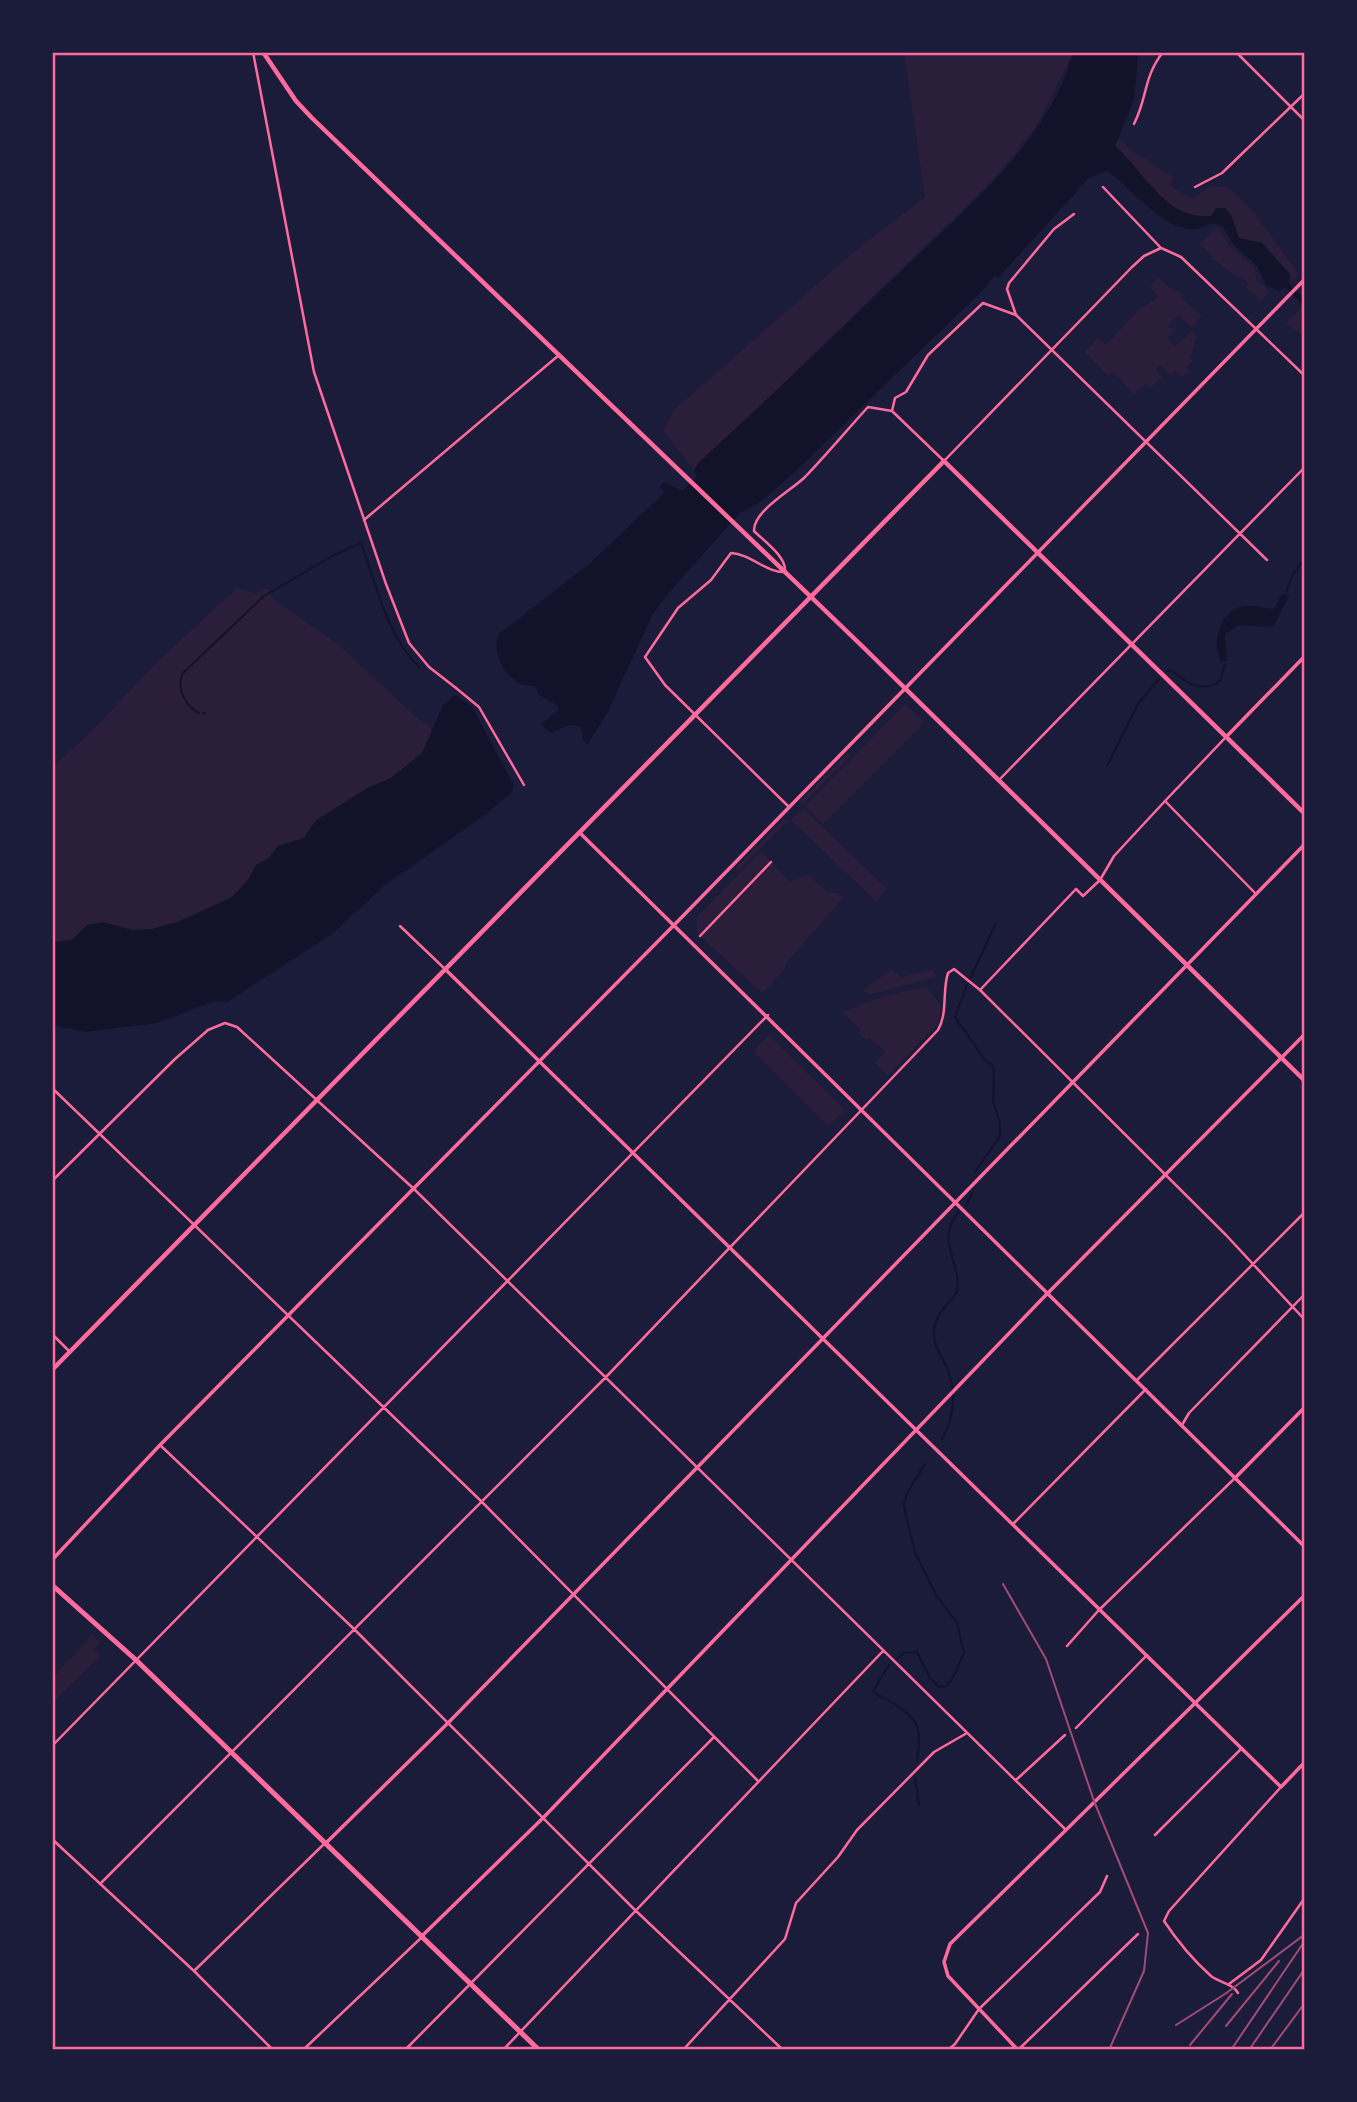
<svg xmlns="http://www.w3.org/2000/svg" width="1357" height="2102" viewBox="0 0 1357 2102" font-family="Inter,sans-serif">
	<rect width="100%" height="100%" fill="#1b1b3a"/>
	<path fill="#2a1e3b" d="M 904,53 L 1073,53 L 1036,127 L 991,182 L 694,470 L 663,430 L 674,410 L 856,250 L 925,197 Z
		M 1117,140 L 1123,140 L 1126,146 L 1174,178 L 1169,185 L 1193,199 L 1209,186 L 1228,187 L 1256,215 L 1300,276 L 1291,281 L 1290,274 L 1262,243 L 1239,238 L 1229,212 C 1218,215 1202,221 1191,217 C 1162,208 1138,166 1115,146 Z
		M 1218,227 L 1230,247 L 1254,267 L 1257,281 L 1270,292 L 1261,301 L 1246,287 L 1249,284 L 1242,276 L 1239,278 L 1212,259 L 1213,256 L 1199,244 Z
		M 1158,277 L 1170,288 L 1184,294 L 1182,298 L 1202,317 L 1197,320 L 1198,324 L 1191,327 L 1179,316 L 1168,325 L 1175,331 L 1167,338 L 1175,346 L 1192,331 L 1197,336 L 1190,358 L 1193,361 L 1185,368 L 1189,372 L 1181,377 L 1175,371 L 1170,375 L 1160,365 L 1155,370 L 1162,377 L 1150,388 L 1145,384 L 1134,394 L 1114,372 L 1109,376 L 1085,352 L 1099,338 L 1106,345 L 1137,311 L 1159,297 L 1150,286 Z
		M 1303,306 L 1304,306 L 1304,335 L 1285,324 Z
		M 237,588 L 255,593 L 268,588 L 272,598 L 339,645 L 417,718 L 430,726 L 432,734 L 422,753 L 391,778 L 367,788 L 316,821 L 304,838 L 278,846 L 269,858 L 256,865 L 248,880 L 232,897 L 178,922 L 152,929 L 132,930 L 102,922 L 87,925 L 72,940 L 53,942 L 53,767 L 96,727 L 155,664 Z
		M 905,704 L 924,723 L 823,824 L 805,806 Z
		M 847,753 L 851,756 L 803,804 L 800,801 Z
		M 803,808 L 887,889 L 876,901 L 791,820 Z
		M 784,818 L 787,821 L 738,871 L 735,868 Z
		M 761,851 L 789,881 L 809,875 L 827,892 L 838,893 L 843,898 L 786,963 L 785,969 L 762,993 L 697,933 L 697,917 Z
		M 891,969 L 901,977 L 933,970 L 936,977 L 869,995 L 863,991 Z
		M 926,987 L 941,1006 L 938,1024 L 888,1075 L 875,1063 L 885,1052 L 869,1037 L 866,1040 L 858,1033 L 861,1030 L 842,1012 L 881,997 Z
		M 769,1035 L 845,1110 L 828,1126 L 753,1051 Z
		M 92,1635 L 100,1642 L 94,1649 L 101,1655 L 53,1702 L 53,1677 Z"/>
	<path fill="#12122b" d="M 1073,53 L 1138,53 L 1134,99 L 1115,146 C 1146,173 1165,220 1211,216 L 1216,208 L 1225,208 L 1232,217 L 1239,238 L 1262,243 L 1290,275 L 1288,283 L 1304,298 L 1304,306 L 1285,287 L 1279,291 L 1266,285 L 1257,266 L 1233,244 L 1223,226 L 1212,223 C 1174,248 1136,190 1107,171 L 1089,178 L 999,277 L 994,276 L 984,289 L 803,464 L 762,501 L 739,514 L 672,589 L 654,612 L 607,713 L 588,744 L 582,740 L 582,730 L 579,726 L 569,725 L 550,733 L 541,724 L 558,711 L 558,706 L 539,695 L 535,686 C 510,688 491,658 498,635 L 589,564 L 664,493 L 660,486 L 664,482 L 682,491 L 697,477 L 694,470 L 698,463 C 765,402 831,339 896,276 C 961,212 1048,144 1073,53 Z
		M 1282,594 L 1289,596 L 1273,627 L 1240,625 L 1225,634 L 1227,661 L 1221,662 C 1212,643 1218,615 1240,607 C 1250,604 1263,608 1274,609 Z
		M 455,695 L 472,707 L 514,785 L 512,792 L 486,814 L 384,886 L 332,934 L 227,1002 L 215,1001 L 157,1023 L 85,1032 L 53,1025 L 53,942 L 72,940 L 87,925 L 103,922 L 132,930 L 152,929 L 178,922 L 232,897 L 248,880 L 256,865 L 269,858 L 278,846 L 304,838 L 315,821 L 367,788 L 391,778 L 422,753 L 443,705 Z"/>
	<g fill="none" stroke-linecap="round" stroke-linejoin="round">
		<path stroke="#12122b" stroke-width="2" d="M 1286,593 L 1292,576 L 1304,559
			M 1167,671 L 1171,670 C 1185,682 1202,694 1220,681 L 1225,664
			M 199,713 C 186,707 175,687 183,673 L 264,596 L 334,555 L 361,543 C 376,584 387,636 419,667
			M 203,713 L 205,713
			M 1107,766 L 1138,704 L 1159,679
			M 971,977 L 996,923
			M 967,985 L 955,1017 L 984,1059 L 994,1067 L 993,1102 L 1000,1122 L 1000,1136 L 975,1172
			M 966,1206 L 972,1193
			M 942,1439 C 953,1421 956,1396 950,1376 C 944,1355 927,1343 937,1319 C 941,1309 951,1301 957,1292 C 962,1262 934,1240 959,1212
			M 897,1659 L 904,1653 L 917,1652 L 930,1678 L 939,1687 L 946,1686 L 953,1678 L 964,1653 L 957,1623 L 936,1595 L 915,1552 L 907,1520 L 904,1505 L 907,1493 L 925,1464
			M 889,1665 L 873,1691 C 878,1697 885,1698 892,1702 C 922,1723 921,1727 917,1762
			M 915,1778 L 919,1805"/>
		<path stroke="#ff6b9d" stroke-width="2.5" d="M 456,688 L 479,707 L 524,785
			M 1076,889 L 1083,896 L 1100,880 L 1114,856 L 1165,801
			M 700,936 L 771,862"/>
		<path stroke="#ff6b9d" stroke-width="2.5" d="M 253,52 L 314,372 L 386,584 L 409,643 L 429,667 L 456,688
			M 1236,52 L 1304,120
			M 1134,124 C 1148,96 1143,78 1163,52
			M 1103,187 L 1161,248 L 1181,257 L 1304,375
			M 1195,187 L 1222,173 L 1304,94
			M 1016,315 L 1007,289 L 1009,283 L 1054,229 L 1074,214
			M 892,411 L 944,461 L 1132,267 L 1144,256 L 1161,248
			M 364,520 L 559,355
			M 1227,736 L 1165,801 L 1256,894
			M 999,780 L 1304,468
			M 789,807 L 665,685 L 645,657 L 678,608 L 711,580 L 731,553 C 751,554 766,573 785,572 C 787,557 764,541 754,531 C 753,511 792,490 805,477 C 827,454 847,430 868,407 L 892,411 L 895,398 L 906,392 L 928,355 L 983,303 L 1016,315 L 1267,560
			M 400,926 L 445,969
			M 980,990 L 1076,889
			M 52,1088 L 481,1501 L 757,1780
			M 52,1181 L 175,1059 L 208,1030 L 225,1023 L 237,1027 L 414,1189 L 1065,1829
			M 52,1334 L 70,1352
			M 1137,1380 L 1304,1213
			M 1182,1425 L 1189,1413 L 1304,1295
			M 160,1445 L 353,1628 L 635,1910 L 783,2050
			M 1014,1523 L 1146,1389
			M 1067,1646 L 1098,1611 L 1235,1478
			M 1076,1728 L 1147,1655
			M 52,1746 L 768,1015
			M 1016,1780 L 1065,1735
			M 1155,1835 L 1241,1749
			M 52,1839 L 194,1971 L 273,2050
			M 100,1884 L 606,1377 L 938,1030 C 948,1013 942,991 948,973 L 954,969 L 980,990 L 1226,1235 L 1304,1319
			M 195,1970 L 325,1843
			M 1229,1984 L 1261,1960 L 1304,1899
			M 1238,1993 C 1232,1983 1220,1983 1211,1976 C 1192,1959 1178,1942 1164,1921 L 1169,1911 L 1281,1787
			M 303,2050 L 422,1937
			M 405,2050 L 713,1738
			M 503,2050 L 883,1651
			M 683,2050 L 785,1939 L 796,1903 L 838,1857 L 857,1830 L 934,1752 L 967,1733
			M 948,2050 L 955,2044 L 979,2009 L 1100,1892 L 1107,1876
			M 1018,2050 L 1138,1934"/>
		<path stroke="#ff6b9d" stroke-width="3.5" d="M 1227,736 L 1304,657
			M 580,833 L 1304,1546
			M 445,969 L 1281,1787 L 1304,1763
			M 1235,1478 L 1304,1408
			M 52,1560 L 160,1445 L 680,919 L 1304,280
			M 326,1843 L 449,1722 L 1304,845
			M 422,1936 L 543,1818 L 1041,1300 L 1304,1035
			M 1018,2050 L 948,1976 L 944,1962 L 950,1944 L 1304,1596"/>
		<path stroke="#ff6b9d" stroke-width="4.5" d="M 263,52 L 296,101 L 312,118 L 861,645 L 1304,1080
			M 52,1370 L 944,461 L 1304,813"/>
		<path stroke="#ff6b9d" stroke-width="5" d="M 52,1585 L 136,1660 L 539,2050"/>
		<path stroke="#a44b75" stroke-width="2" d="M 1003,1584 L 1046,1659 L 1094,1801 L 1148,1933 L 1144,1971 L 1109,2050
			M 1176,2025 L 1225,1994 L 1304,1935
			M 1226,2026 L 1279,1961
			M 1190,2045 L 1232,1994
			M 1231,2050 L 1304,1942
			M 1249,2050 L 1304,1970
			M 1270,2050 L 1304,2004"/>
	</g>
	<rect width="1357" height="2102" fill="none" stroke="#1b1b3a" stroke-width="108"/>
	<rect x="54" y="54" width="1249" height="1994" fill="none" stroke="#ff6b9d" stroke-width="2.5"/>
</svg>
